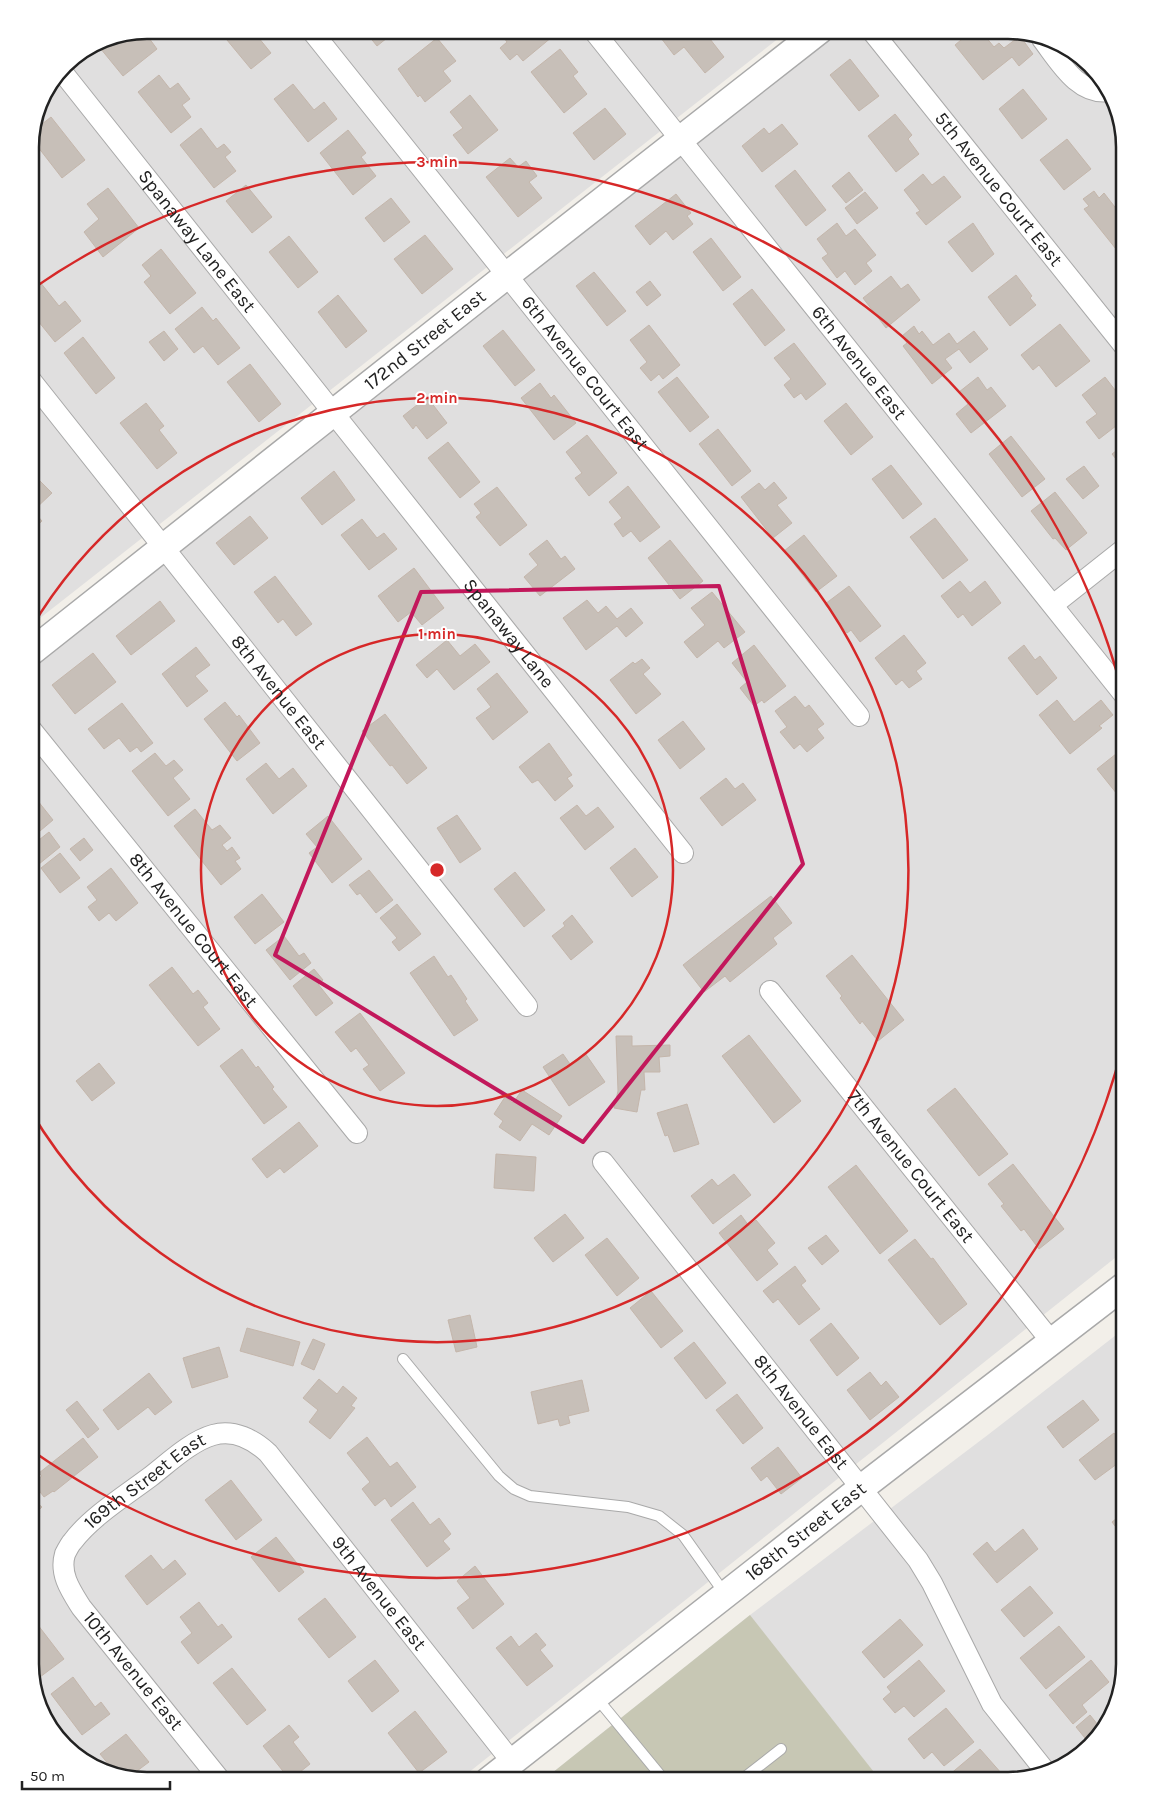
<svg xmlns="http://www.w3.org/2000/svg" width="1155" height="1811" viewBox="0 0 1155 1811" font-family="Karla,sans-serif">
	<rect width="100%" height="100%" fill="#f2efe9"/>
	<path fill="#e0dfdf" d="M 147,30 L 789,30 L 30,626 L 30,139 L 42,95 L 64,64 L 102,39 Z
		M 834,30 L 1016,30 L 1073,50 L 1113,95 L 1125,147 L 1125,1250 L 458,1781 L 139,1781 L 82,1762 L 42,1716 L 30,1664 L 30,665 Z
		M 1125,1328 L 1125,1665 L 1106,1729 L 1060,1769 L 1008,1781 L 542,1781 L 750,1615 L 989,1434 Z"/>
	<path fill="#c7c7b4" d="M 750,1615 L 881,1781 L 542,1781 Z"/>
	<path fill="#c7bfb8" stroke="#c4b6ab" d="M 227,30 L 266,30 L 258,37 L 271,53 L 251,69 L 222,34 Z
		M 364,30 L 397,30 L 377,46 Z
		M 498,30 L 547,30 L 552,37 L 523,61 L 517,54 L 510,60 L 500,48 L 507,42 Z
		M 671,30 L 703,30 L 724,57 L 705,73 L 684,47 L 674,55 L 661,38 Z
		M 973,30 L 980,30 L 994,47 L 999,43 L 1004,48 L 1020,36 L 1033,54 L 1019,66 L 1012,57 L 983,80 L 955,45 Z
		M 131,33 L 138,41 L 146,34 L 157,49 L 123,76 L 96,43 L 102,39 Z
		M 437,38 L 456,61 L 443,71 L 451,81 L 425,102 L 420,95 L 418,97 L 398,69 Z
		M 560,49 L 578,72 L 573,76 L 587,94 L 564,113 L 531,72 Z
		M 850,59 L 879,96 L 859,111 L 830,75 Z
		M 159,75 L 170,89 L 178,83 L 190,99 L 182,105 L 191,117 L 171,133 L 138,92 Z
		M 293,84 L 314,110 L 324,102 L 337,119 L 308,142 L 274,99 Z
		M 1023,89 L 1047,119 L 1022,139 L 999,109 Z
		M 470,95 L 498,130 L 468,154 L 453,135 L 463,128 L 450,112 Z
		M 605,108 L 626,134 L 594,160 L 573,133 Z
		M 895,114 L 912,135 L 908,139 L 919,154 L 896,172 L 868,136 Z
		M 51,117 L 85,160 L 62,178 L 31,138 L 32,132 Z
		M 782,124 L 798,144 L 762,172 L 742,146 L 764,128 L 769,134 Z
		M 201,128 L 217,149 L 224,144 L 231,152 L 225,157 L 236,171 L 214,188 L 180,145 Z
		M 348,130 L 366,153 L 361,157 L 376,176 L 353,195 L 320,153 Z
		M 1067,139 L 1091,169 L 1064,190 L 1040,160 Z
		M 510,158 L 518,167 L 526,161 L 537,176 L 529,182 L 542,198 L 518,217 L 486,177 Z
		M 795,170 L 826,210 L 806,226 L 775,186 Z
		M 849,172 L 863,190 L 846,203 L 832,186 Z
		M 923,174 L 932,185 L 944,176 L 961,197 L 926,225 L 916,213 L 920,211 L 904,190 Z
		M 246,185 L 272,217 L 252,233 L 226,201 Z
		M 108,188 L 139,228 L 103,257 L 84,232 L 99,219 L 87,204 Z
		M 1094,191 L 1099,198 L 1104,193 L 1125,220 L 1125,242 L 1116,249 L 1084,209 L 1089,206 L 1083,199 Z
		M 865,192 L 878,208 L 857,224 L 845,208 Z
		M 676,194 L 691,213 L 687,216 L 693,224 L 673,240 L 666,231 L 650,245 L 635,226 Z
		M 391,198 L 410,222 L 384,242 L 365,218 Z
		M 837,223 L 846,236 L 855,229 L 876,255 L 866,263 L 872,271 L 855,285 L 845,271 L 837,278 L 822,258 L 828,254 L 817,239 Z
		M 973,223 L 994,254 L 972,272 L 948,242 Z
		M 425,235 L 453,269 L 422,294 L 394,259 Z
		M 289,236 L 318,272 L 298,288 L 269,252 Z
		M 711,238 L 741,277 L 723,291 L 693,252 Z
		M 161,249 L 196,293 L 170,314 L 144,282 L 151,276 L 142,265 Z
		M 594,272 L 626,311 L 607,326 L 576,286 Z
		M 1016,275 L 1032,296 L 1030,298 L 1036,305 L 1010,326 L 988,297 Z
		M 891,276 L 901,289 L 908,284 L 920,300 L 886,328 L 863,298 Z
		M 650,281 L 661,295 L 647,306 L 636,292 Z
		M 40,282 L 59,306 L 65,301 L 81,321 L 55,342 L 30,311 L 30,290 Z
		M 752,289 L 785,330 L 765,346 L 733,304 Z
		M 338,295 L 367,331 L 346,348 L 318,312 Z
		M 202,307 L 213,321 L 216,318 L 240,348 L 218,365 L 203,346 L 194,353 L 175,329 Z
		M 1060,324 L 1090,361 L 1056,387 L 1039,365 L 1033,370 L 1021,355 Z
		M 649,325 L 680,365 L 663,379 L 659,374 L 651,381 L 640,368 L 647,362 L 630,340 Z
		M 914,326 L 919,334 L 922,331 L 933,345 L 949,333 L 957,344 L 974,331 L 988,349 L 970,363 L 959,349 L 945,359 L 952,368 L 932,384 L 903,346 L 907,343 L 902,336 Z
		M 503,330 L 535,370 L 515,386 L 483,346 Z
		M 164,331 L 178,349 L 164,361 L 149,342 Z
		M 83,337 L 115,378 L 96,394 L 64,353 Z
		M 794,343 L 826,384 L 806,400 L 801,393 L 794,398 L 784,385 L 791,379 L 774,358 Z
		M 250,364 L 281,404 L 259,422 L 227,382 Z
		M 677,377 L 709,417 L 690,432 L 658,392 Z
		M 978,377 L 987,390 L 991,387 L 1006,406 L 971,433 L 956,414 L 968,404 L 959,392 Z
		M 1105,377 L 1125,403 L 1125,419 L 1099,439 L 1086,422 L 1097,414 L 1082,395 Z
		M 540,383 L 551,398 L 554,395 L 576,423 L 554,440 L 521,398 Z
		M 427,397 L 447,423 L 427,439 L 416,425 L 413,429 L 403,416 Z
		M 146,403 L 164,426 L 159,430 L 177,453 L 157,469 L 120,423 Z
		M 846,403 L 873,437 L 851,455 L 824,421 Z
		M 718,429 L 751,471 L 732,486 L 699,444 Z
		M 587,435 L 617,473 L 589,496 L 575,478 L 582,473 L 566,452 Z
		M 1011,436 L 1045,479 L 1022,497 L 989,454 Z
		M 448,442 L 480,482 L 460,498 L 428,458 Z
		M 1125,444 L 1125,470 L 1112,454 Z
		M 891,465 L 922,504 L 903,519 L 872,479 Z
		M 1084,466 L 1099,486 L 1083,499 L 1066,479 Z
		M 30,471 L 52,493 L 33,511 L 42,521 L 30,532 Z
		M 334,471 L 355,500 L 322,525 L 301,498 Z
		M 774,482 L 787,498 L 777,505 L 792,523 L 773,538 L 741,497 L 759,483 L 765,490 Z
		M 628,486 L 660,527 L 640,542 L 631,531 L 623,537 L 614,524 L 622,518 L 609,502 Z
		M 497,487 L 527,525 L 500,546 L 476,517 L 481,513 L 474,504 Z
		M 1055,492 L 1087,533 L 1066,550 L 1055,538 L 1053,539 L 1031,511 Z
		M 250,516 L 268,538 L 234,565 L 216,543 Z
		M 935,518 L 968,560 L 943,579 L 910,537 Z
		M 362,519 L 377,538 L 384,533 L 397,549 L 369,570 L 341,535 Z
		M 804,535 L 837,576 L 816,592 L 784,551 Z
		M 547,540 L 561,559 L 565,556 L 575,569 L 540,596 L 524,577 L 538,565 L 529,554 Z
		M 670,540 L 703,581 L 680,599 L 648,558 Z
		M 414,568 L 444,608 L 422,625 L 411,612 L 398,622 L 378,596 Z
		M 275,576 L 312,624 L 296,636 L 283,619 L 278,623 L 254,592 Z
		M 960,581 L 970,593 L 985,581 L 1001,603 L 972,626 L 963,614 L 958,618 L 941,596 Z
		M 849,586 L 881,626 L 860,642 L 851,630 L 847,633 L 825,604 Z
		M 712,592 L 745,632 L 724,648 L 718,641 L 697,658 L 684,642 L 705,625 L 691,608 Z
		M 587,600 L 598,613 L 606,606 L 617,619 L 631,608 L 643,623 L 626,637 L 617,626 L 586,650 L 563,618 Z
		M 160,601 L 175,621 L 131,655 L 116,636 Z
		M 1125,615 L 1125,629 L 1118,620 Z
		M 904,635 L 926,663 L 916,671 L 922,679 L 909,688 L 902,680 L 896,685 L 875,658 Z
		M 447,640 L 460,656 L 475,644 L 490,662 L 454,690 L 437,669 L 427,678 L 416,665 Z
		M 754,645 L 786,686 L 764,703 L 762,700 L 754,706 L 740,688 L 747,682 L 732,663 Z
		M 1024,645 L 1035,660 L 1040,656 L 1057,678 L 1037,695 L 1008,658 Z
		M 196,647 L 210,665 L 195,676 L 208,691 L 187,707 L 162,674 Z
		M 93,653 L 116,682 L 75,714 L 52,685 Z
		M 642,659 L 650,668 L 643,674 L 661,694 L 636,714 L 610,680 L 633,662 L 635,664 Z
		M 497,673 L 528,712 L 493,740 L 476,718 L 491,707 L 477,689 Z
		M 795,696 L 805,708 L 809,705 L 824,724 L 817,729 L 824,738 L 807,752 L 800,744 L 794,749 L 780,732 L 787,727 L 775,711 Z
		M 1057,700 L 1074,722 L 1101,700 L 1113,715 L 1099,726 L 1102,728 L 1070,754 L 1039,715 Z
		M 225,702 L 237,717 L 239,715 L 260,743 L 237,761 L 204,719 Z
		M 122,703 L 153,743 L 141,752 L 137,747 L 130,752 L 119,738 L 104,749 L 88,729 Z
		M 385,714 L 427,768 L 407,784 L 392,765 L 390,766 L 362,731 Z
		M 683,721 L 705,749 L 680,769 L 658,740 Z
		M 549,743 L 572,775 L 567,778 L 573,786 L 555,801 L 538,780 L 532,783 L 519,767 Z
		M 1121,750 L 1125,755 L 1125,788 L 1117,794 L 1097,769 Z
		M 155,753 L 166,766 L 174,760 L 183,770 L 173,778 L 190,799 L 168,816 L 132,771 Z
		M 266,763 L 279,779 L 293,768 L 307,786 L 273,814 L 246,779 Z
		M 726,778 L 735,789 L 743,783 L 756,800 L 722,826 L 700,798 Z
		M 30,791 L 53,820 L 34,836 L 30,831 Z
		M 577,805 L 586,816 L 598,807 L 614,827 L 585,850 L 560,818 Z
		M 195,809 L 212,830 L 220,825 L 231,838 L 222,845 L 227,851 L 232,847 L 240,858 L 235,861 L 241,869 L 221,885 L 174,826 Z
		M 457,815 L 481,849 L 460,863 L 437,828 Z
		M 328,816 L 362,859 L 332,883 L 309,853 L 317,847 L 306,834 Z
		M 49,832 L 60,847 L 39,864 L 30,853 L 30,847 Z
		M 84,838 L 93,850 L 80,861 L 70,849 Z
		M 635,848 L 658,877 L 632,897 L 610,868 Z
		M 60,853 L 80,878 L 60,893 L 41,868 Z
		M 111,868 L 138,903 L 116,921 L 109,913 L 99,921 L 88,907 L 97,900 L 87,887 Z
		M 369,870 L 393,900 L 376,913 L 360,893 L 357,895 L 349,885 Z
		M 515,872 L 545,910 L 524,927 L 494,889 Z
		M 262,894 L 284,922 L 255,944 L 234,917 Z
		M 771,896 L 792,923 L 773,938 L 777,944 L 730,982 L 725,976 L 704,992 L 683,965 Z
		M 397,904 L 421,934 L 399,951 L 392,942 L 397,938 L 380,918 Z
		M 572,915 L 593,942 L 571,960 L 552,936 L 565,926 L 563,923 Z
		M 30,932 L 37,941 L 30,947 Z
		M 284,936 L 299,956 L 304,953 L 311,963 L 290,980 L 266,950 Z
		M 852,955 L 904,1020 L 878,1041 L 862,1021 L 860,1024 L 840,998 L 842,996 L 826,976 Z
		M 434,956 L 448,977 L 451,975 L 467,999 L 465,1001 L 478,1020 L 454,1036 L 410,973 Z
		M 172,967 L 193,994 L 198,990 L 208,1003 L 203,1007 L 220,1029 L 198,1046 L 149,985 Z
		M 314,969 L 323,980 L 318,984 L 333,1003 L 316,1016 L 293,986 Z
		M 360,1013 L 405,1073 L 380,1091 L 363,1069 L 369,1065 L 356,1048 L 351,1052 L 335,1032 Z
		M 749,1035 L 801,1101 L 774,1123 L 722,1056 Z
		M 616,1036 L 632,1036 L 632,1046 L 670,1045 L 670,1056 L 659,1057 L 660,1072 L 644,1072 L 645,1090 L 641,1090 L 637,1112 L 614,1108 L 618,1091 Z
		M 242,1049 L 256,1068 L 258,1066 L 274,1087 L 272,1089 L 287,1107 L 264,1124 L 220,1066 Z
		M 585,1053 L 605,1082 L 569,1106 L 543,1067 L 563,1054 L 570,1064 Z
		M 99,1063 L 115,1083 L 92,1101 L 76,1081 Z
		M 955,1088 L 1008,1154 L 979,1176 L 927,1110 Z
		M 522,1090 L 562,1116 L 549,1135 L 532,1124 L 520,1141 L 499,1127 L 503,1121 L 494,1114 L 505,1097 L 513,1103 Z
		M 687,1104 L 699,1144 L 674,1152 L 668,1135 L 665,1136 L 657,1113 Z
		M 299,1122 L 318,1146 L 284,1173 L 280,1168 L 267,1178 L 252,1159 Z
		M 496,1154 L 536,1157 L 534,1191 L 494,1188 Z
		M 1013,1164 L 1064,1229 L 1039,1249 L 1024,1229 L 1021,1231 L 1001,1206 L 1004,1204 L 988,1184 Z
		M 856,1165 L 908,1231 L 880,1254 L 828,1187 Z
		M 734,1174 L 751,1195 L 713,1224 L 691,1196 L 712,1179 L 718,1186 Z
		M 565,1214 L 584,1238 L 553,1262 L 534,1238 Z
		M 741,1215 L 749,1226 L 756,1220 L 775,1243 L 767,1250 L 778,1264 L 757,1281 L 719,1233 Z
		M 826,1235 L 839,1251 L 822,1265 L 808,1248 Z
		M 607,1238 L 639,1278 L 617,1296 L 585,1255 Z
		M 915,1239 L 931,1259 L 933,1258 L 967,1304 L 940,1325 L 888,1260 Z
		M 795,1266 L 806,1281 L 801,1285 L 820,1309 L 799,1325 L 778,1299 L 773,1303 L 763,1291 Z
		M 651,1291 L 683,1331 L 661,1348 L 630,1308 Z
		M 470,1315 L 477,1347 L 456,1352 L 448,1320 Z
		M 831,1323 L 859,1358 L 837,1376 L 810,1340 Z
		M 247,1328 L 300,1342 L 293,1366 L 240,1351 Z
		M 313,1339 L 325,1344 L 314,1370 L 301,1364 Z
		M 694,1342 L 726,1383 L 706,1399 L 674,1358 Z
		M 219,1347 L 228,1377 L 192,1388 L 183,1358 Z
		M 870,1372 L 881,1386 L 886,1381 L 899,1397 L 870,1420 L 847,1390 Z
		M 149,1373 L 172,1402 L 155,1415 L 148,1407 L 118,1430 L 103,1410 Z
		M 319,1379 L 337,1394 L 343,1386 L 357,1398 L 351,1406 L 355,1408 L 330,1439 L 309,1422 L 318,1410 L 303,1398 Z
		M 582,1380 L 589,1411 L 568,1416 L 570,1423 L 560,1426 L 558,1419 L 538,1424 L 531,1392 Z
		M 737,1394 L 763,1428 L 743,1444 L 716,1410 Z
		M 1083,1400 L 1099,1420 L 1063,1448 L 1047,1427 Z
		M 77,1401 L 99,1429 L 88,1438 L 66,1410 Z
		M 1114,1433 L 1125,1448 L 1125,1458 L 1095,1480 L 1079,1460 Z
		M 367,1437 L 390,1467 L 397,1462 L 416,1487 L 391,1507 L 385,1498 L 375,1506 L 362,1489 L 370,1482 L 347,1453 Z
		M 83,1438 L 98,1457 L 54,1492 L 53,1491 L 44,1497 L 33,1483 L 42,1476 L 39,1473 Z
		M 778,1447 L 802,1478 L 781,1494 L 767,1476 L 761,1481 L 751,1468 Z
		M 1125,1460 L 1125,1492 L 1116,1480 L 1123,1475 L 1117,1466 Z
		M 231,1480 L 262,1520 L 236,1540 L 205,1500 Z
		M 30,1497 L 42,1507 L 36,1513 L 40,1516 L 33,1524 L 30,1521 Z
		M 413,1502 L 430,1525 L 439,1518 L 451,1534 L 443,1541 L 450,1549 L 427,1567 L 391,1520 Z
		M 1125,1512 L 1125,1539 L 1112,1522 Z
		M 1023,1529 L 1038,1549 L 997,1583 L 973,1554 L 987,1542 L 995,1552 Z
		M 276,1537 L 304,1572 L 279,1592 L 251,1557 Z
		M 151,1555 L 163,1570 L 175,1560 L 186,1574 L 147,1605 L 125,1576 Z
		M 475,1566 L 504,1604 L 473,1629 L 457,1608 L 470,1598 L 457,1581 Z
		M 1030,1586 L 1053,1613 L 1024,1637 L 1001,1610 Z
		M 325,1598 L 356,1637 L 329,1658 L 298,1619 Z
		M 199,1602 L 218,1627 L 222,1624 L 232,1637 L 198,1664 L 181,1642 L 192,1633 L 180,1617 Z
		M 31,1616 L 64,1659 L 40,1677 L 30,1664 L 30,1617 Z
		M 900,1619 L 923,1645 L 884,1678 L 862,1652 Z
		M 1059,1626 L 1085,1657 L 1046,1689 L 1020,1658 Z
		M 536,1633 L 546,1645 L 540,1650 L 553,1666 L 527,1686 L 496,1648 L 511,1636 L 519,1647 Z
		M 375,1660 L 399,1691 L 372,1712 L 348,1681 Z
		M 919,1660 L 945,1691 L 914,1717 L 904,1706 L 895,1713 L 883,1699 L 891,1692 L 887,1687 Z
		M 1091,1660 L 1109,1682 L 1082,1705 L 1087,1712 L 1073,1724 L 1049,1695 Z
		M 232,1668 L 266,1710 L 247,1725 L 213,1683 Z
		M 73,1677 L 95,1707 L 101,1702 L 110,1714 L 82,1735 L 51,1694 Z
		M 946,1708 L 974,1742 L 944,1766 L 932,1752 L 924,1759 L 908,1739 Z
		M 415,1711 L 447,1752 L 419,1773 L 388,1733 Z
		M 1090,1715 L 1098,1725 L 1110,1715 L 1106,1729 L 1089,1743 L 1076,1727 Z
		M 289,1725 L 299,1737 L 293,1742 L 310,1764 L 290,1780 L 263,1746 Z
		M 126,1734 L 149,1762 L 129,1777 L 115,1772 L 100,1754 Z
		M 980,1749 L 1002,1774 L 994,1781 L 942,1781 Z"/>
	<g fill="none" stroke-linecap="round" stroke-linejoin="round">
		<g stroke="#a9a9a9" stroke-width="12">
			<path id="service" d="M 403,1359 L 499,1476 L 514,1489 L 530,1496 L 628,1507 L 659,1516 L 683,1535 L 725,1594
				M 596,1697 L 665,1781
				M 740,1781 L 781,1749"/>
		</g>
		<g stroke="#a9a9a9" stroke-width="22">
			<g id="minor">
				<path id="s1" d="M 311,30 L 859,716"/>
				<path id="s2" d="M 593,30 L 1125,696"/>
				<path id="s3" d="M 871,30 L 1125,347"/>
				<path d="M 1042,39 C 1059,61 1078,96 1110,91"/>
				<path id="s4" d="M 60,69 L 683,853"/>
				<path id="s5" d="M 30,379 L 527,1006"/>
				<path d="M 1053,605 L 1125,548"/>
				<path id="s6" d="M 30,728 L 357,1133"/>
				<path id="s7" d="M 770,991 L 1051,1341"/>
				<path id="s8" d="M 603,1162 L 918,1560 L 932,1583 L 992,1704 L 1046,1772"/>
				<path id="s9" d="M 221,1781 L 81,1607 C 71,1591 59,1574 65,1554 C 67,1550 70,1544 73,1541 C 91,1517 126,1495 150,1477 C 167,1464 191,1441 213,1435 C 234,1429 254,1440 268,1453 L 512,1762"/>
			</g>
		</g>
		<g stroke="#a9a9a9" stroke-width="29">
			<g id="tertiary">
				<path id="s10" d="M 30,653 L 506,276 L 820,30"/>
				<path id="s11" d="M 488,1781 L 860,1489 L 1125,1285"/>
			</g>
		</g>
		<use href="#service" stroke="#fff" stroke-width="10"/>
		<use href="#minor" stroke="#fff" stroke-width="20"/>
		<use href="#tertiary" stroke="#fff" stroke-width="26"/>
	</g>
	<path fill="none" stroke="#c2185b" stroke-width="4" stroke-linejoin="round" d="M 719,586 L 803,864 L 583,1142 L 275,955 L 421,592 Z"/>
	<g fill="none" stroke="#d62828" stroke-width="2.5">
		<circle cx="437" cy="870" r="236"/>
		<path d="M30 630A472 472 0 1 1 30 1110"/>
		<path d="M1124 1041A708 708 0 0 1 31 1450M31 290A708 708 0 0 1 1124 699"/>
	</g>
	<g text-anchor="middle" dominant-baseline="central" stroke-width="4" stroke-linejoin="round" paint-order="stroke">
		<g font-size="19" fill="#222" stroke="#fff">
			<text stroke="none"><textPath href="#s3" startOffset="204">5th Avenue Court East</textPath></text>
			<text stroke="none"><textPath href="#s4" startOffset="220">Spanaway Lane East</textPath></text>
			<text stroke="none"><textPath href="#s10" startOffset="504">172nd Street East</textPath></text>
			<text stroke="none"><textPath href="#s2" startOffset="426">6th Avenue East</textPath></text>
			<text stroke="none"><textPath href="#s1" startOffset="439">6th Avenue Court East</textPath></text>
			<text stroke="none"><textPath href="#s4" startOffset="721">Spanaway Lane</textPath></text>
			<text stroke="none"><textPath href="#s5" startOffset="400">8th Avenue East</textPath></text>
			<text stroke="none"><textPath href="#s6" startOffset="260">8th Avenue Court East</textPath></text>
			<text stroke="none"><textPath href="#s7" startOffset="225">7th Avenue Court East</textPath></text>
			<text stroke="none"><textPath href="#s8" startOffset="319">8th Avenue East</textPath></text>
			<text stroke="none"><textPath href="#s9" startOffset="390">169th Street East</textPath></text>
			<text stroke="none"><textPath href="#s11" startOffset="404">168th Street East</textPath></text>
			<text stroke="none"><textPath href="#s9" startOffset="712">9th Avenue East</textPath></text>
			<text transform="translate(133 1671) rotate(51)">10th Avenue East</text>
		</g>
	</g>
	<path d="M0 0H1155V1811H0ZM147 39H1008A108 108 0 0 1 1116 147V1664A108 108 0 0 1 1008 1772H147A108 108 0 0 1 39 1664V147A108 108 0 0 1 147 39Z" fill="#fff" fill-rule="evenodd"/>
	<path fill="none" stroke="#222" stroke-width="2.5" d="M147 39H1008A108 108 0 0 1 1116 147V1664A108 108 0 0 1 1008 1772H147A108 108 0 0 1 39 1664V147A108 108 0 0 1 147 39Z"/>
	<circle cx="437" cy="870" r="8" fill="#d62828" stroke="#fff" stroke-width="2.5"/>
	<g font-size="15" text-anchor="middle" font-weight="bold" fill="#d62828" stroke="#fff" stroke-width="4" stroke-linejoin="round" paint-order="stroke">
		<text x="437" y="167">3 min</text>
		<text x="437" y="403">2 min</text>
		<text x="437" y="639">1 min</text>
	</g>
	<path d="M22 1781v8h148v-8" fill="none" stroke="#222222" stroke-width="2.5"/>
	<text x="30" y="1781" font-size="15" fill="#222222" stroke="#ffffff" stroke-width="4" paint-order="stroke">50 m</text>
</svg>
